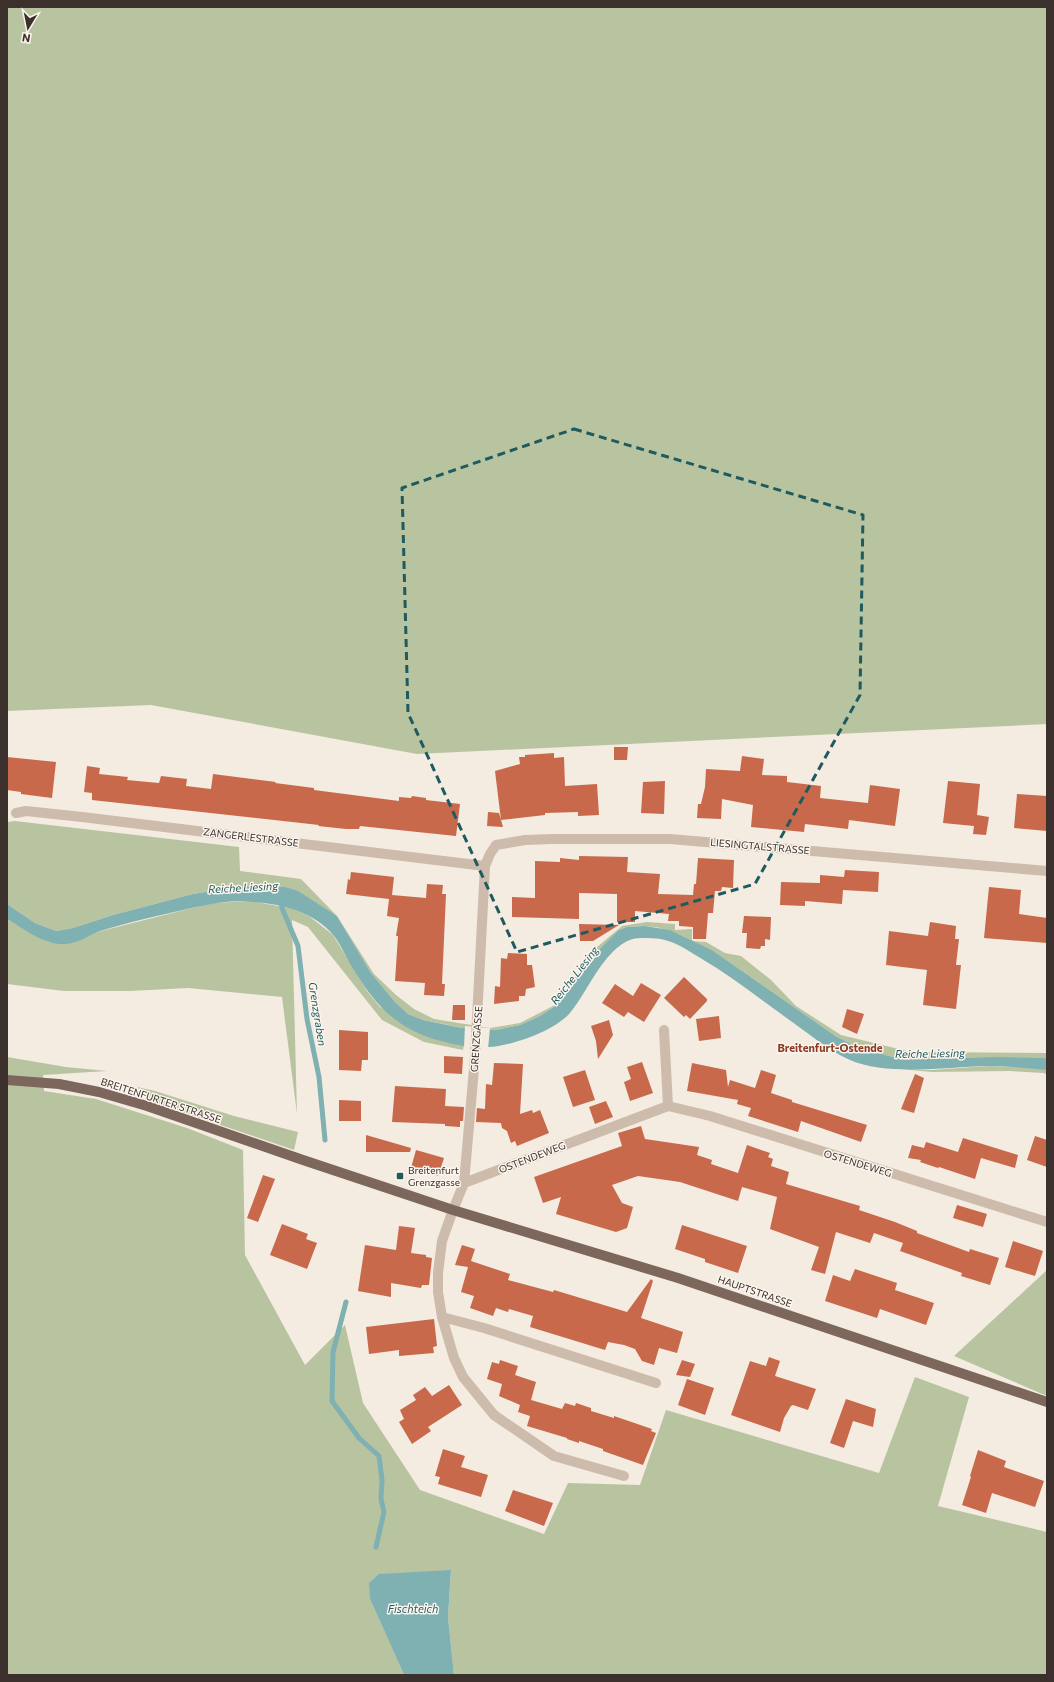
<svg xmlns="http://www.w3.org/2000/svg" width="1054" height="1682" viewBox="0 0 1054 1682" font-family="Commissioner,sans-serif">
	<rect width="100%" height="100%" fill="#f4ebe1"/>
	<path fill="#b8c4a0" d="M 7,7 L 1047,7 L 1047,724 L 417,754 L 151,705 L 7,711 Z
		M 15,821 L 239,847 L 240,871 L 301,879 L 337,916 L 374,974 L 396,995 L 414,1009 L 434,1019 L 490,1028 L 520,1023 L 555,1005 L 596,948 L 622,926 L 647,922 L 675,924 L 675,930 L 692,929 L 692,941 L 706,942 L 725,953 L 741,956 L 771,980 L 796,1006 L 841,1035 L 911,1052 L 1047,1053 L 1047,1075 L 1044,1073 L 1009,1071 L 932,1072 L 890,1068 L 931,1070 L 989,1066 L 1018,1067 L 932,1060 L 905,1060 L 862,1049 L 837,1037 L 712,950 C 678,935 668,923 627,927 L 554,1007 L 538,1017 L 520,1025 L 496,1030 L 462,1028 L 444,1024 L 423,1020 L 408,1014 L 395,1002 L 371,973 L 337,916 L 285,887 L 262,885 L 225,889 L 193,894 L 113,915 L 73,928 L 56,931 L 35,923 L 7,904 L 7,822 Z
		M 252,901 L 294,909 L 309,916 L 333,935 L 367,991 L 380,1007 L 445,1042 L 464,1045 L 463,1050 L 424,1042 L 382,1020 L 308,927 L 292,920 L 297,1114 L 282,997 L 188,988 L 130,991 L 64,991 L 7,984 L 7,919 L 32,934 L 49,942 L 67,944 L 101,931 L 212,903 Z
		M 7,1057 L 66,1067 L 107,1071 L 43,1075 L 44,1091 L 96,1099 L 187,1128 L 243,1150 L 245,1255 L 305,1365 L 345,1325 L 363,1403 L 420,1490 L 544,1534 L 568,1483 L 640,1485 L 666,1410 L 879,1473 L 915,1377 L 969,1397 L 938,1506 L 1047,1532 L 1047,1675 L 454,1675 L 448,1617 L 451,1570 L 370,1599 L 404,1675 L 7,1675 Z
		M 137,1087 L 155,1091 L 234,1116 L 298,1132 L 294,1150 L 159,1104 L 152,1100 Z
		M 1047,1270 L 1047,1396 L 954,1356 Z"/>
	<path fill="#7fb0b2" d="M 262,885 L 285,887 L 298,891 L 337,916 L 371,973 L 395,1002 L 408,1014 L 423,1020 L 462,1028 L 496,1030 L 520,1025 L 538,1017 L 554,1007 L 588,961 L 618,931 L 627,927 L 645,926 L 670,930 L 712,950 L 837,1037 L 862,1049 L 905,1060 L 998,1057 L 1043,1058 L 1047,1059 L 1047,1070 C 1027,1068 1007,1066 987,1066 C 948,1067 886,1076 850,1060 C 830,1051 813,1037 795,1024 C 764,1002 734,978 702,959 C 690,952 678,943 665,940 C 657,938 649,938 641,938 C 608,938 589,991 570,1013 C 554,1031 512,1046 488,1047 C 473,1048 455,1045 441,1041 C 397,1030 374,1004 352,967 C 346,957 341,945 334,936 C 315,912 281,904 253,902 C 225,899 197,907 170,913 C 147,918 123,924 100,931 C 90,935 78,943 67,944 C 45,946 24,929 7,919 L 7,904 L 35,923 L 56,931 L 73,928 L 113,915 L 193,894 L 225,889 Z
		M 451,1570 L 448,1617 L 454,1675 L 404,1675 L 370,1599 L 369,1583 L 379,1574 Z"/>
	<path fill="#f4ebe1" d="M 465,1026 L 490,1028 L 488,1049 L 464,1047 Z"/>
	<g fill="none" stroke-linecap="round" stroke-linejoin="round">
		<path stroke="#7fb0b2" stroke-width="5" d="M 281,901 L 282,908 L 298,946 L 307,1019 L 319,1077 L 325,1140
			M 346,1302 L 333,1352 L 332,1401 L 359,1438 L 379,1456 L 382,1480 L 381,1499 L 384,1512 L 376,1547"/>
	</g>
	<path fill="#c8694b" d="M 614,747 L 628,747 L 627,760 L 614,760 Z
		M 554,753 L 554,758 L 564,757 L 565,786 L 597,784 L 599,815 L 578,816 L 578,812 L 545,813 L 545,815 L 501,820 L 495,771 L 520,764 L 519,757 L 525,757 L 525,755 Z
		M 742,756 L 764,759 L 762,775 L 787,776 L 787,782 L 821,786 L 820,798 L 868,803 L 870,785 L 900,789 L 895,826 L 849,820 L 848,829 L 805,824 L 804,832 L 751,827 L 753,805 L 722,799 L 721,819 L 697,818 L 698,804 L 701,804 L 705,787 L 706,769 L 740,771 Z
		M 7,757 L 56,762 L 52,798 L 21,794 L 21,792 L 7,790 Z
		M 87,766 L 100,768 L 99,774 L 128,777 L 127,780 L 159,783 L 161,776 L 187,779 L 186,786 L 211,789 L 213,774 L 276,782 L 275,783 L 314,788 L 314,790 L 399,801 L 399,797 L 411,798 L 412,796 L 426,798 L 426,800 L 460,804 L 456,836 L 360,826 L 359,829 L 346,829 L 318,826 L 319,825 L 92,800 L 92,793 L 84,792 Z
		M 665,781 L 664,814 L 641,813 L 643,782 Z
		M 948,781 L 980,784 L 977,815 L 989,817 L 986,835 L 973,834 L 974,826 L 943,823 Z
		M 1017,794 L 1047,796 L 1047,831 L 1014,828 Z
		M 488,812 L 499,813 L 503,827 L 487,826 Z
		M 579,856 L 628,857 L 627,872 L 660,874 L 658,894 L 693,895 L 694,884 L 696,884 L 698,858 L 734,860 L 733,888 L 722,887 L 721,891 L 715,891 L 713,913 L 708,913 L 706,939 L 693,939 L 693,927 L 679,926 L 679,921 L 668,921 L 669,914 L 635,911 L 635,922 L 617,922 L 617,894 L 579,893 L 579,919 L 512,917 L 512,897 L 535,898 L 535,861 L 560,862 L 560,858 L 579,860 Z
		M 845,870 L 879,872 L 878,892 L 843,890 L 842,904 L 805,901 L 805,906 L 780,905 L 781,882 L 820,883 L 820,875 L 844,877 Z
		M 351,872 L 394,877 L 392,895 L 426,898 L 427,884 L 443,885 L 442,894 L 446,894 L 442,984 L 445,984 L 444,996 L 424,995 L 425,983 L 395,981 L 398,936 L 396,936 L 399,918 L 387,916 L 389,899 L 346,894 L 348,879 L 350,880 Z
		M 989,887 L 1021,890 L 1019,914 L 1047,918 L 1047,943 L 984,938 Z
		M 744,916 L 771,917 L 770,940 L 765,939 L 765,946 L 761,946 L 760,949 L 746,948 L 747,933 L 742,933 Z
		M 930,922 L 956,926 L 955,939 L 959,939 L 956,965 L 961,965 L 956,1009 L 923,1005 L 927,970 L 886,965 L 889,931 L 928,936 Z
		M 579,924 L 619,925 L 593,941 L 580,941 Z
		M 508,953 L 527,954 L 527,965 L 532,965 L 535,987 L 526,989 L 525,996 L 519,996 L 519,1001 L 494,1004 L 495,986 L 500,987 L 501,958 L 507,959 Z
		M 684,977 L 707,999 L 707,1001 L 690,1019 L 686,1015 L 684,1017 L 664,998 Z
		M 641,983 L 661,995 L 644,1022 L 628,1012 L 624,1017 L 602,1003 L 615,984 L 633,996 Z
		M 453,1005 L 465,1005 L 465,1020 L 452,1020 Z
		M 847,1009 L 864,1014 L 857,1034 L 842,1027 Z
		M 719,1016 L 721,1038 L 699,1041 L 696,1019 Z
		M 609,1020 L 613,1035 L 598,1059 L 596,1041 L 591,1026 Z
		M 339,1030 L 368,1032 L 368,1060 L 362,1060 L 361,1071 L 339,1070 Z
		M 444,1056 L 463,1057 L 462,1074 L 444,1073 Z
		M 642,1062 L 653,1093 L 630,1101 L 624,1082 L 631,1079 L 627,1067 Z
		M 494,1063 L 523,1064 L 520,1114 L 532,1110 L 533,1113 L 540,1110 L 549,1133 L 517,1146 L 515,1141 L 511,1143 L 507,1131 L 502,1128 L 501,1123 L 476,1122 L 477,1108 L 485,1109 L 486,1084 L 492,1085 Z
		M 692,1063 L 726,1070 L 728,1087 L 730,1080 L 755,1088 L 761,1070 L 776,1075 L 771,1093 L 792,1100 L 792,1102 L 867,1125 L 861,1142 L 801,1121 L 798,1132 L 748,1116 L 751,1108 L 737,1104 L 738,1100 L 687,1091 Z
		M 585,1070 L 595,1100 L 573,1107 L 563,1077 Z
		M 915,1074 L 924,1078 L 914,1113 L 901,1109 Z
		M 395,1086 L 446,1089 L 445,1106 L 464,1107 L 463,1121 L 460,1121 L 460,1127 L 445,1126 L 445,1124 L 392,1122 Z
		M 339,1100 L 361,1101 L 361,1121 L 339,1121 Z
		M 606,1101 L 613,1117 L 595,1124 L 589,1107 Z
		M 641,1126 L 645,1139 L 699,1147 L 697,1155 L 712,1160 L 711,1164 L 738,1173 L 747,1145 L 770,1153 L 768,1157 L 773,1159 L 771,1166 L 789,1172 L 786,1184 L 860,1206 L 859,1210 L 895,1222 L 917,1231 L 917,1233 L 969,1252 L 970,1249 L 999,1258 L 990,1285 L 961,1276 L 962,1273 L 900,1251 L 903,1243 L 874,1233 L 870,1243 L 836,1232 L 825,1274 L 811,1270 L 819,1247 L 770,1229 L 777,1197 L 742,1187 L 738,1201 L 680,1182 L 638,1176 L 612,1185 L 622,1203 L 633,1207 L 627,1228 L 616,1232 L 556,1214 L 561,1197 L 543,1203 L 534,1177 L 622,1146 L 618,1133 Z
		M 366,1135 L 411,1148 L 410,1152 L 366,1152 Z
		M 1035,1136 L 1047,1140 L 1047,1167 L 1027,1160 Z
		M 963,1138 L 1018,1155 L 1015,1168 L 981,1158 L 975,1179 L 939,1167 L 938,1168 L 920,1162 L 921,1160 L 908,1158 L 912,1145 L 924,1148 L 926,1142 L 958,1152 Z
		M 416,1150 L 444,1158 L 438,1176 L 411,1168 Z
		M 263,1175 L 275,1179 L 258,1222 L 247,1218 Z
		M 957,1205 L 987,1214 L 983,1227 L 953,1218 Z
		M 282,1224 L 308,1234 L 306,1239 L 317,1243 L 307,1269 L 270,1255 Z
		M 682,1225 L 747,1246 L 738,1273 L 705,1262 L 705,1259 L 675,1249 Z
		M 399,1226 L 415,1228 L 411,1253 L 426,1255 L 426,1257 L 432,1258 L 429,1285 L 422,1285 L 421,1288 L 391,1283 L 391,1297 L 358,1291 L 365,1245 L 396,1250 Z
		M 1013,1241 L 1043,1251 L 1035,1276 L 1005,1267 Z
		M 462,1245 L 475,1249 L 471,1261 L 510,1274 L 508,1280 L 553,1292 L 554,1290 L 627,1312 L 651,1279 L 653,1281 L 641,1318 L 683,1332 L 677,1353 L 659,1348 L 654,1365 L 642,1361 L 635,1349 L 624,1345 L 608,1342 L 605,1350 L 530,1327 L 533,1316 L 509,1309 L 508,1312 L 496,1308 L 493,1316 L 470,1308 L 474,1296 L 461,1292 L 468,1267 L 455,1265 Z
		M 855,1269 L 897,1283 L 895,1290 L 934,1303 L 926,1325 L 880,1309 L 877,1318 L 825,1301 L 833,1275 L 850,1281 Z
		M 434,1319 L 437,1346 L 433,1347 L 434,1353 L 399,1356 L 399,1350 L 369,1354 L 366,1327 Z
		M 769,1357 L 780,1361 L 775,1376 L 816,1389 L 808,1410 L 793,1405 L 791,1406 L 784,1418 L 780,1432 L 731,1415 L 750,1361 L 766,1366 Z
		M 500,1360 L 518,1366 L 515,1375 L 536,1382 L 531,1400 L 562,1409 L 565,1403 L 575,1406 L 576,1403 L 591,1408 L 591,1411 L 614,1418 L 614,1416 L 652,1429 L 651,1431 L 656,1433 L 643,1465 L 603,1451 L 603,1449 L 579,1441 L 579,1443 L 567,1439 L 567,1438 L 527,1426 L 530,1416 L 518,1412 L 520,1405 L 499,1396 L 502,1384 L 487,1379 L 492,1362 L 499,1364 Z
		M 682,1360 L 695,1364 L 690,1377 L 676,1375 Z
		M 687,1379 L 714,1388 L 705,1415 L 678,1405 Z
		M 449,1385 L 462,1405 L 428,1427 L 431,1431 L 412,1444 L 399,1422 L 404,1419 L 400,1410 L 416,1400 L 413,1395 L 425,1387 L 432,1396 Z
		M 846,1399 L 876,1409 L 873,1427 L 853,1421 L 844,1448 L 830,1443 Z
		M 443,1449 L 465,1456 L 461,1467 L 488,1475 L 481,1497 L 438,1484 L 440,1477 L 435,1476 Z
		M 978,1450 L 1006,1461 L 1004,1467 L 1044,1481 L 1035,1507 L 992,1493 L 986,1513 L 962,1505 L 971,1477 L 970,1476 Z
		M 513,1490 L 553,1503 L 544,1526 L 505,1511 Z"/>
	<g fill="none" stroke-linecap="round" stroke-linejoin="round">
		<path stroke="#cdbbac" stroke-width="10" d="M 16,813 L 26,811 L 82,817 L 485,866
			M 664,1030 L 668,1106
			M 464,1183 L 668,1106 L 710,1116 L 1047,1222
			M 442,1317 L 484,1328 L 656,1383
			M 624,1476 L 554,1456 L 494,1415 L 463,1377 L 454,1358 L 442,1317 L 438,1292 L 438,1273 L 442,1241 L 453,1210 L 464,1183 L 475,1057 L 485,866 L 490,854 L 496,845 L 525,840 L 552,839 L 670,839 L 1047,871"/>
		<path stroke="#7d675c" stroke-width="10" d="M 7,1080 L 59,1084 L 99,1092 L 147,1106 L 303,1160 L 453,1210 L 678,1278 L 1047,1402"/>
	</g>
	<path fill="none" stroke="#1f5a5e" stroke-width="3" stroke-dasharray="8 5" stroke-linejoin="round" d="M 574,429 L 863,515 L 860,695 L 755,884 L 517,952 L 408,713 L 402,488 Z"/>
	<rect fill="#1f5a5e" stroke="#fbf5ee" stroke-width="1.5" x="396" y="1172" width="8" height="8" rx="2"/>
	<g text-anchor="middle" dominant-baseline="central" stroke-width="3" stroke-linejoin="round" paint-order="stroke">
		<g font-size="10" fill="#3b302b" stroke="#fbf5ee">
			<text transform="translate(251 837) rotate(7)">ZANGERLESTRASSE</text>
			<text transform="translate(760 846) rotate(5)">LIESINGTALSTRASSE</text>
			<text transform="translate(476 1039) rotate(-86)">GRENZGASSE</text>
			<text transform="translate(161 1100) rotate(18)">BREITENFURTER STRASSE</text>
			<text transform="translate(532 1157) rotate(-21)">OSTENDEWEG</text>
			<text transform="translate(858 1163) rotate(17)">OSTENDEWEG</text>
			<text transform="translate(755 1291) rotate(19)">HAUPTSTRASSE</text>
		</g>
		<g font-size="10" fill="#3b302b" stroke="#fbf5ee" text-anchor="start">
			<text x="408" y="1170">Breitenfurt<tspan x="408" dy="12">Grenzgasse</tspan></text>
		</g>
		<g font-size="11" font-style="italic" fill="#1f5a5e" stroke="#fbf5ee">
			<text transform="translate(243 887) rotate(-3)">Reiche Liesing</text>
			<text transform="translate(574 975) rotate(-52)">Reiche Liesing</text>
			<text transform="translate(318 1014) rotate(81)">Grenzgraben</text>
			<text transform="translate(930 1053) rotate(-1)">Reiche Liesing</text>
			<text x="413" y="1608">Fischteich</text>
		</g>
		<g font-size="11" font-weight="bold" fill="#8c3b22" stroke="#fbf5ee">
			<text x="830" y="1047">Breitenfurt-Ostende</text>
		</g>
	</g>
	<rect width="1054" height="1682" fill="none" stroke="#3b302b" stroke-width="16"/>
	<g transform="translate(28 28) rotate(190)" stroke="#fbf5ee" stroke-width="3" paint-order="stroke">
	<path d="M0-3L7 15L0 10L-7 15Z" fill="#3b302b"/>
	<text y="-6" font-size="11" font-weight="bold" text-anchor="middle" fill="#3b302b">N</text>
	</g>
</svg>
